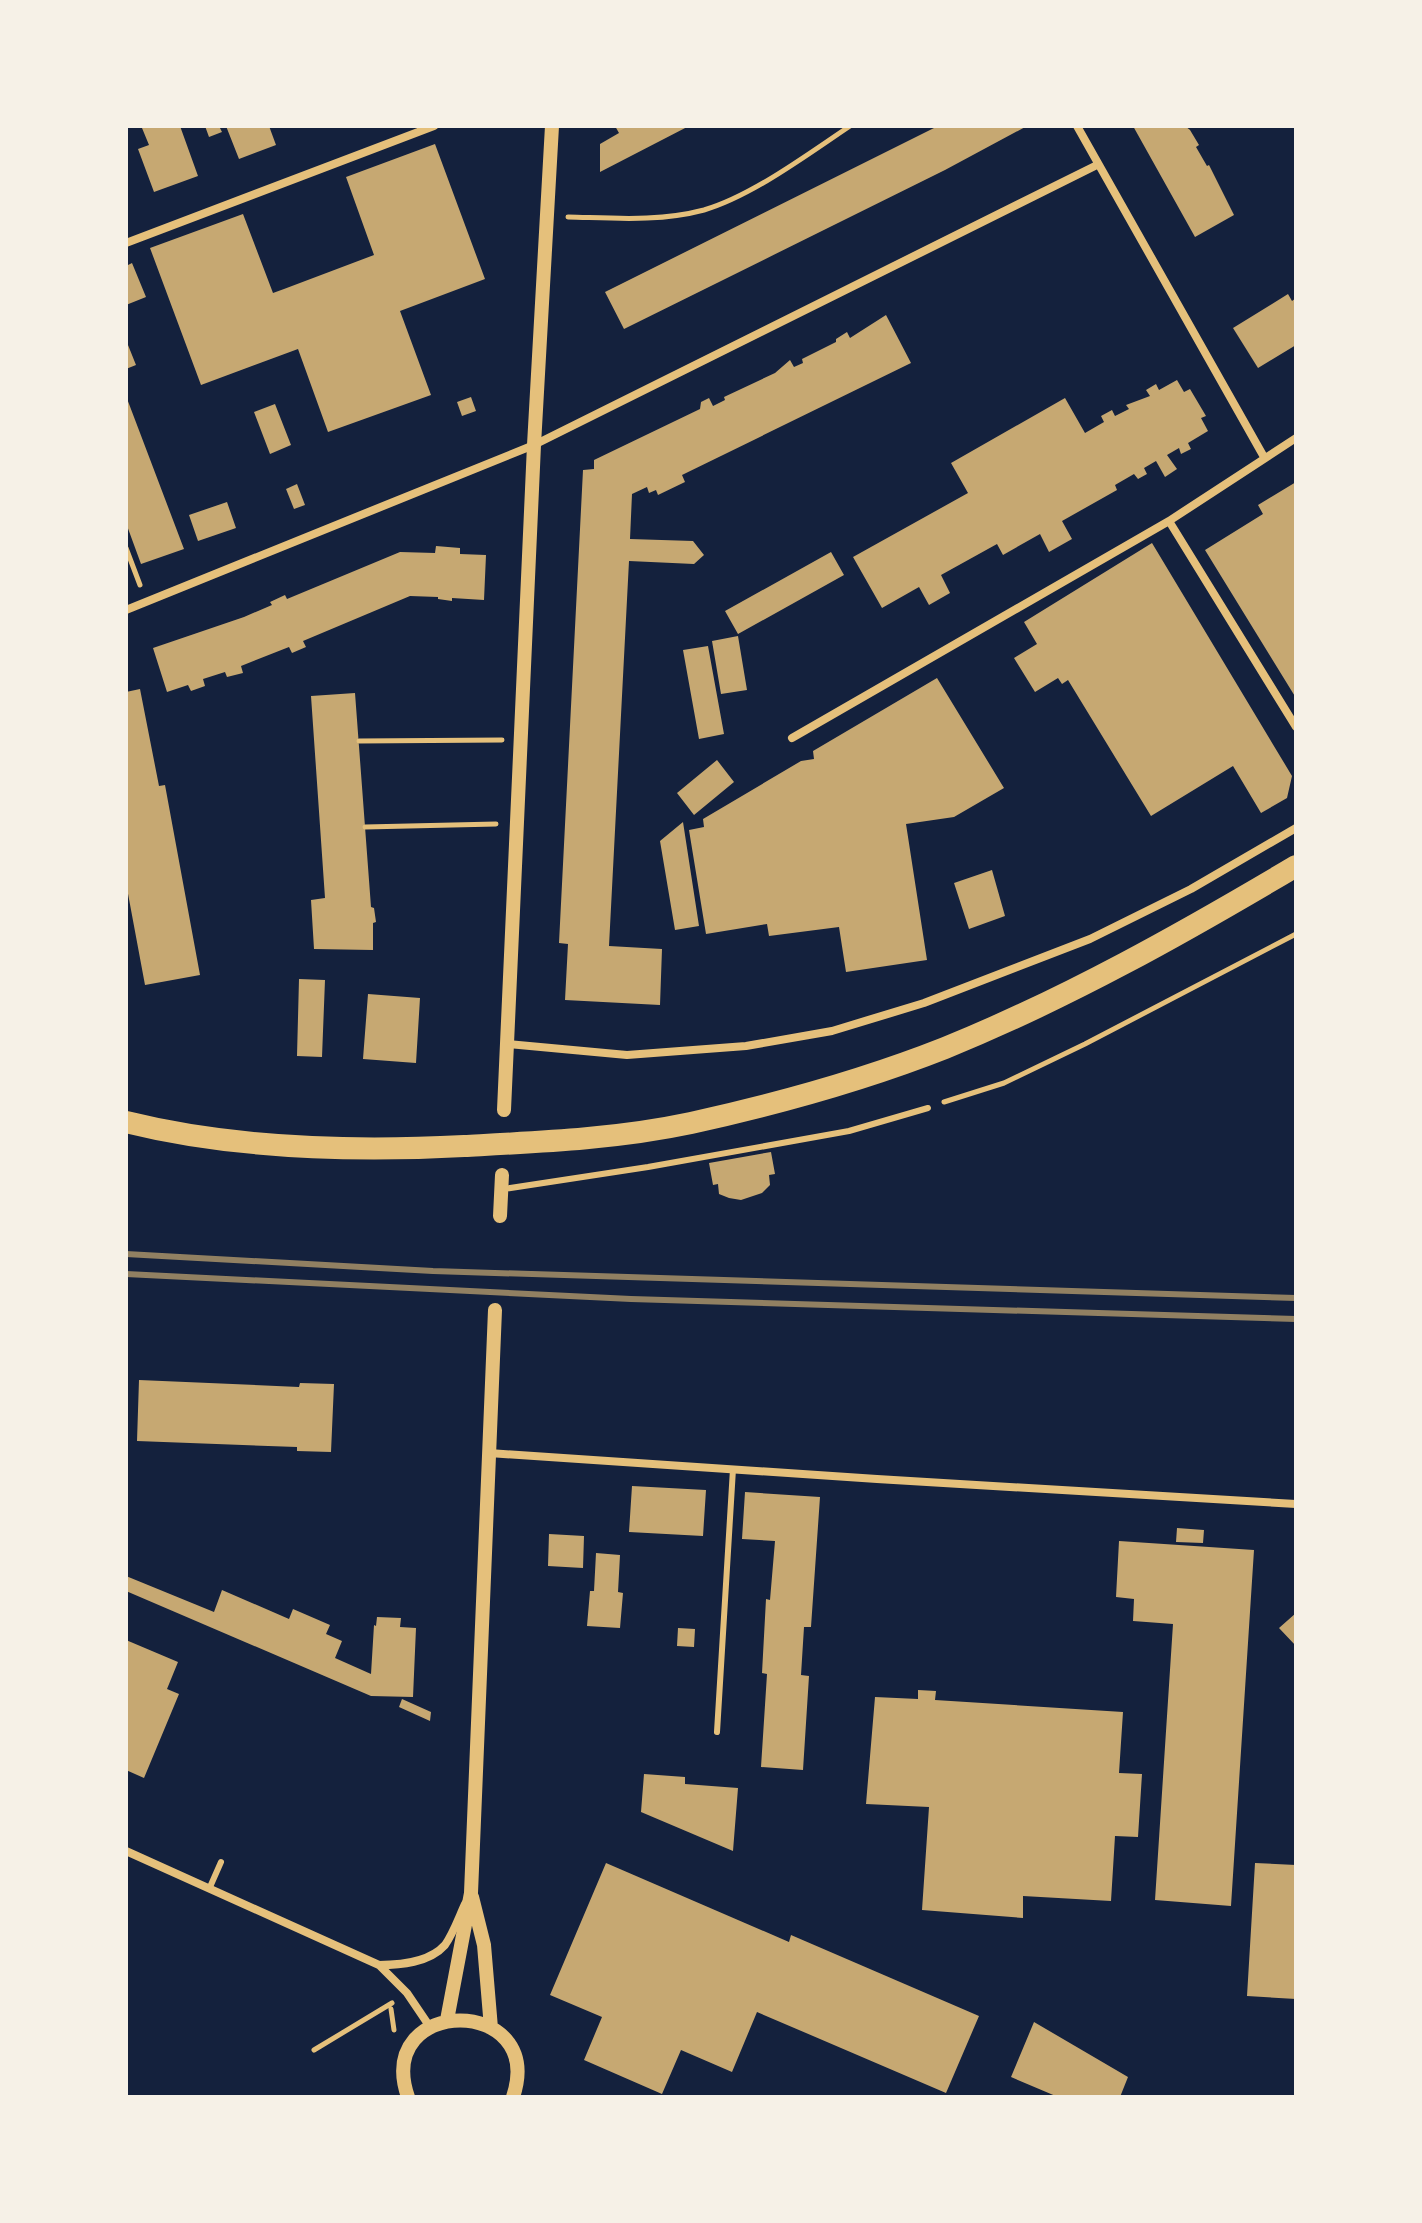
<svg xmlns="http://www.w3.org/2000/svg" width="1422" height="2223" viewBox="0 0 1422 2223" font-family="'DejaVu Sans',sans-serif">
	<rect width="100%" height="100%" fill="#14213d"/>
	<path fill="#c6a872" d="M 147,126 L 180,126 L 198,176 L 154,192 L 138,149 L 149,145 L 142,128 Z
		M 205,126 L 219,126 L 222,132 L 209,137 Z
		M 226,126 L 269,126 L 276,145 L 239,159 Z
		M 615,126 L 689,126 L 600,172 L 600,144 L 619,133 Z
		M 938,126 L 1027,126 L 945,170 L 624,329 L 605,292 Z
		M 1133,126 L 1185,126 L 1190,130 L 1199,145 L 1196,147 L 1207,166 L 1209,165 L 1234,215 L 1195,237 Z
		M 435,144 L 485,279 L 400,311 L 431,395 L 328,432 L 298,349 L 201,385 L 150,248 L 243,214 L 273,293 L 284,289 L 374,255 L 346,177 Z
		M 132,263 L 146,297 L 126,305 L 126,266 Z
		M 1288,294 L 1292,301 L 1296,298 L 1296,345 L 1258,368 L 1233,328 Z
		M 886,315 L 911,363 L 682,475 L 685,482 L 658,495 L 656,490 L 649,493 L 647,487 L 632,494 L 630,539 L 693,541 L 704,555 L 694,564 L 629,561 L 609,946 L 662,949 L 660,1005 L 565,1000 L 568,944 L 559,943 L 583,470 L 594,469 L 594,460 L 700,409 L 701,402 L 709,398 L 713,406 L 725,400 L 724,397 L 775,373 L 790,360 L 794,367 L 803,363 L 802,359 L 836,342 L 836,339 L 847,332 L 850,338 Z
		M 126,340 L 136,365 L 126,369 Z
		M 1177,380 L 1184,392 L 1190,389 L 1206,416 L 1201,418 L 1208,431 L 1188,443 L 1191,449 L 1181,454 L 1179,448 L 1167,455 L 1177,469 L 1165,477 L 1156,461 L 1144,468 L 1147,474 L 1138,479 L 1134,474 L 1115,485 L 1117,490 L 1062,521 L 1072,539 L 1049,552 L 1040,534 L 1003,555 L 997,544 L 941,575 L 950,593 L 929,605 L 919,587 L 882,608 L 853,557 L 968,493 L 951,463 L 1065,398 L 1085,433 L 1104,422 L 1101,416 L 1112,410 L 1115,416 L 1129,409 L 1126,405 L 1150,396 L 1146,390 L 1156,384 L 1159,390 Z
		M 126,396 L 184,549 L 141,564 L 126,523 Z
		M 471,397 L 476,411 L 462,416 L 457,402 Z
		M 275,404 L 291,445 L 270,454 L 254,412 Z
		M 1296,482 L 1296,698 L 1205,550 L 1263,514 L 1258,505 Z
		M 297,484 L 305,505 L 294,509 L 286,489 Z
		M 227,502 L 236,528 L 198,541 L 189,515 Z
		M 1152,543 L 1292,776 L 1287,798 L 1261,813 L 1233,766 L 1151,816 L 1068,680 L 1062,684 L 1058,678 L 1035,692 L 1014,658 L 1037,644 L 1024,622 Z
		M 436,546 L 460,548 L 460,554 L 486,555 L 484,600 L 452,598 L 452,601 L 438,599 L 438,597 L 410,596 L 303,641 L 306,647 L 292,653 L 289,647 L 241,666 L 243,673 L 227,677 L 225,672 L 203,679 L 205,686 L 191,691 L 188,685 L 167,692 L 153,648 L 244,617 L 272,605 L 270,602 L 285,595 L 287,599 L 400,552 L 435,553 Z
		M 831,552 L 844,575 L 738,634 L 725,611 Z
		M 738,636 L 747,690 L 721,694 L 712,641 Z
		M 708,646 L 724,734 L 699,739 L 683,650 Z
		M 937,678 L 1004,788 L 954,817 L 906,824 L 927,960 L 846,972 L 839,927 L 769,936 L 767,924 L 706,934 L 689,830 L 704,827 L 703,819 L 801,761 L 814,759 L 813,751 Z
		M 140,689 L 159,786 L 165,785 L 200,975 L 145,985 L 126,883 L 126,692 Z
		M 355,693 L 371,907 L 374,908 L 376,922 L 373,923 L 373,950 L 314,949 L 311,900 L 325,898 L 311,696 Z
		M 717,760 L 734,782 L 694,815 L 677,793 Z
		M 683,822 L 699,926 L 675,930 L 660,841 Z
		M 992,870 L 1005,916 L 969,929 L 954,883 Z
		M 299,979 L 325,980 L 322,1057 L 297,1056 Z
		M 368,994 L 420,998 L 416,1063 L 363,1059 Z
		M 771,1152 L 775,1174 L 769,1175 L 770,1185 L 762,1193 L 741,1200 L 729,1198 L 719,1194 L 718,1184 L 713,1185 L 709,1163 Z
		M 139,1380 L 299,1387 L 300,1383 L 334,1384 L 331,1452 L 297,1451 L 297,1447 L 137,1441 Z
		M 632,1486 L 706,1490 L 703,1536 L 629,1532 Z
		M 745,1492 L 820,1497 L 811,1627 L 804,1627 L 801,1675 L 809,1676 L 803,1770 L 761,1767 L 767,1674 L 762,1673 L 766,1599 L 770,1600 L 775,1541 L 742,1539 Z
		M 1177,1528 L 1204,1530 L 1203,1543 L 1176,1542 Z
		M 549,1534 L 584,1536 L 583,1568 L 548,1566 Z
		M 1119,1541 L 1254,1550 L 1231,1906 L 1155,1900 L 1173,1624 L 1133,1621 L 1134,1599 L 1116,1597 Z
		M 596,1553 L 620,1555 L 618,1592 L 623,1593 L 620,1628 L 587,1626 L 590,1591 L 594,1591 Z
		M 126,1576 L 214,1612 L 222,1590 L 289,1619 L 293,1609 L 330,1625 L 326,1634 L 342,1641 L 335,1658 L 371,1674 L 374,1625 L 376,1626 L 377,1617 L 401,1618 L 400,1627 L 416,1628 L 413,1697 L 371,1696 L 126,1591 Z
		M 1296,1613 L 1296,1646 L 1279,1628 Z
		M 678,1628 L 695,1629 L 694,1647 L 677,1646 Z
		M 126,1640 L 178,1662 L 167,1689 L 179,1694 L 144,1778 L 126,1770 Z
		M 918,1690 L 936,1691 L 935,1700 L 1123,1712 L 1119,1773 L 1142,1774 L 1138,1837 L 1115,1836 L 1111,1901 L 1023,1896 L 1023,1918 L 922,1910 L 929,1807 L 866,1804 L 875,1697 L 918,1699 Z
		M 402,1699 L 431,1712 L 430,1721 L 399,1707 Z
		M 644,1774 L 685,1777 L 685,1784 L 738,1788 L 733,1851 L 641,1812 Z
		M 606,1863 L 789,1942 L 791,1935 L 979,2016 L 946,2093 L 757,2012 L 732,2072 L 681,2050 L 662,2094 L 584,2060 L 602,2017 L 550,1995 Z
		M 1255,1863 L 1296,1865 L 1296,1999 L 1247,1996 Z
		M 1034,2022 L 1128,2077 L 1120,2097 L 1058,2097 L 1011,2077 Z"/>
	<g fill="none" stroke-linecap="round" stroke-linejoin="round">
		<path stroke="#e5c07b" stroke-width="5" d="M 568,217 C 613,218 659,222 704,210 C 752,196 808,154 850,126
			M 126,548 L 140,585
			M 359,741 L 502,740
			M 365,827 L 496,824
			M 944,1102 L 1004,1083 L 1085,1044 L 1296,934
			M 391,2009 L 394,2030
			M 314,2050 L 392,2003"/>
		<path stroke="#e5c07b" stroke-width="6" d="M 504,1189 L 648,1167 L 849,1131 L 928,1108
			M 717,1732 L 733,1469
			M 210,1887 L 221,1862"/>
		<path stroke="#e5c07b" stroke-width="8" d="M 1077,126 L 1264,457
			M 126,243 L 434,126
			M 1169,521 L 1296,727
			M 126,610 L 534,445 L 1097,165
			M 792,738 L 1169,521 L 1296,438
			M 507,1044 L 627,1055 L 746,1046 L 832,1031 L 924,1003 L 1090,939 L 1191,889 L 1296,828
			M 489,1453 L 877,1479 L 1296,1504
			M 126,1851 L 379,1965 C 400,1965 429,1963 445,1945 C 453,1934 459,1917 465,1904
			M 379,1965 L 407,1993 L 430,2027"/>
		<path stroke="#e5c07b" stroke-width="14" d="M 504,1110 L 534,445 L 552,126
			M 500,1216 L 502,1175
			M 472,1897 L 484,1945 L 491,2028
			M 447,2020 L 471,1893 L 495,1310
			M 408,2097 C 373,1995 547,1995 513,2097"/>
		<path stroke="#e5c07b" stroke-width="22" d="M 126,1122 C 235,1149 352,1152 464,1146 C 540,1142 616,1139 691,1123 C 777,1104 864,1080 945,1048 C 1068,998 1183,933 1296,866"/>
		<path stroke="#918062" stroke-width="6" d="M 126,1254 L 433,1271 L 1296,1298
			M 126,1274 L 631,1299 L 1296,1319"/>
	</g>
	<rect width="1422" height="2223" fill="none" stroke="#f6f1e7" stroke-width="256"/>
</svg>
